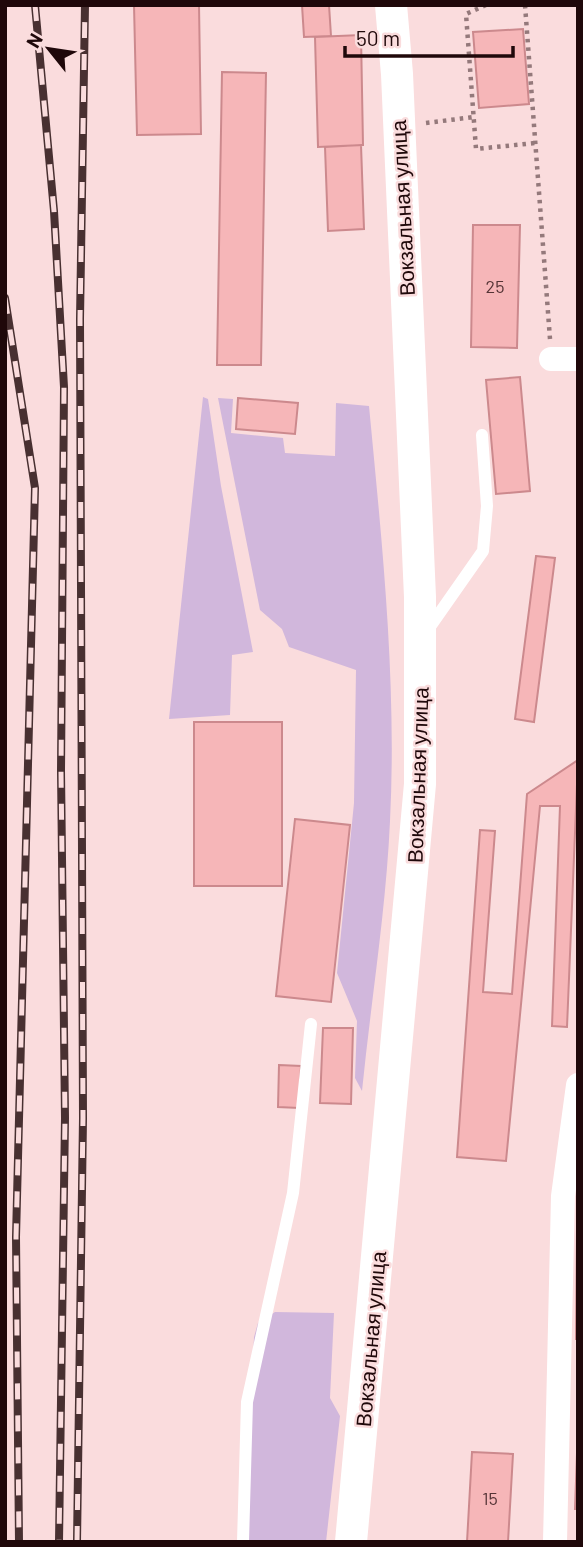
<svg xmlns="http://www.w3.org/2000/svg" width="583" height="1547" viewBox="0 0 583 1547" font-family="Barlow,sans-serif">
	<rect width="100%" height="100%" fill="#fadcdd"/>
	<path fill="#d1b7dc" d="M 203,397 L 208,399 L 221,486 L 253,652 L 232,655 L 230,715 L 169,719 Z
		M 218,398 L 233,399 L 231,433 L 283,438 L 285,453 L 335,456 L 336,403 L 369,406 C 382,543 397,682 390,821 C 386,911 371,1001 362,1091 L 355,1078 L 357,1021 L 337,973 L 354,803 L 356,670 L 289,647 L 282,629 L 260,610 Z
		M 275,1312 L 334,1313 L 330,1398 L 340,1416 L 326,1542 L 243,1542 C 253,1474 250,1406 254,1337 L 258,1323 Z"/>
	<path fill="#f6b6b8" stroke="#cc898d" stroke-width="2" d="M 134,5 L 199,5 L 201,134 L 137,135 Z
		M 302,5 L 329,5 L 331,36 L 304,37 Z
		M 523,29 L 529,104 L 479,108 L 473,32 Z
		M 361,35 L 363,145 L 318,147 L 315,37 Z
		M 222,72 L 266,73 L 261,365 L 217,365 Z
		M 361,145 L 364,229 L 328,231 L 325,147 Z
		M 473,225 L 520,225 L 517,348 L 471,347 Z
		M 520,377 L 530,491 L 496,494 L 486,380 Z
		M 238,398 L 298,403 L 295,434 L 236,429 Z
		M 536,556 L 555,558 L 534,722 L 515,719 Z
		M 194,722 L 282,722 L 282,886 L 194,886 Z
		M 578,760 L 567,1027 L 552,1026 L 560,806 L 540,806 L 506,1161 L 457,1157 L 480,830 L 495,831 L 483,992 L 512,994 L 527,794 Z
		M 295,819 L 350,825 L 331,1002 L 276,996 Z
		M 323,1028 L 353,1028 L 351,1104 L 320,1103 Z
		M 279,1065 L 301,1066 L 299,1108 L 278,1107 Z
		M 577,1229 L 578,1229 L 578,1339 L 576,1339 Z
		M 578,1425 L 578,1509 L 575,1509 Z
		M 472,1452 L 513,1454 L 508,1542 L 467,1542 Z"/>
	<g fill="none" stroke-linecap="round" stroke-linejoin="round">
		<path stroke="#94797b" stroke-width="4.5" stroke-dasharray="3.5 5" stroke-linecap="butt" d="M 486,5 L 466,14 L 476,149 L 535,143
			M 525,5 L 550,339
			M 426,123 L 474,117"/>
		<path stroke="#fff" stroke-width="12" d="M 427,631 L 483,551 L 487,506 L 482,435
			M 243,1542 L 247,1402 L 293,1193 L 311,1024"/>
		<path stroke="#fff" stroke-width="24" d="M 551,359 L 578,359
			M 555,1542 L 563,1196 L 578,1085"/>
		<path stroke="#fff" stroke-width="32" d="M 351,1542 L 420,784 L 420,597 L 397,74 L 391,5"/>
		<g stroke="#483031" stroke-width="8">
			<path id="rail" d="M 35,5 L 54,211 L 64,387 L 61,771 L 65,1118 L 59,1542
				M 5,298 L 35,488 L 16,1237 L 19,1542
				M 77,1542 L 83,1118 L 80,319 L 85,5"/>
		</g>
		<use href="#rail" stroke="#fadcdd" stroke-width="5" stroke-dasharray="16" stroke-linecap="butt"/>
	</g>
	<g text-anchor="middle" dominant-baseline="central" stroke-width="5" stroke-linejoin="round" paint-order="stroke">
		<g font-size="18" fill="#553436">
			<text x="495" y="286">25</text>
			<text x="490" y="1498">15</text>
		</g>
		<g font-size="21" fill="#1f080a" stroke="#fadcdd">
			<text transform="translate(402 208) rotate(-93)">Вокзальная улица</text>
			<text transform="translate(417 775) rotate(-88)">Вокзальная улица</text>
			<text transform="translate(370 1339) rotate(-85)">Вокзальная улица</text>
		</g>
	</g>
	<rect width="583" height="1547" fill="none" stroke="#1f080a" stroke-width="14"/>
	<g transform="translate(49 49) rotate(300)" stroke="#fadcdd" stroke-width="5" paint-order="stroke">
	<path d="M0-5L12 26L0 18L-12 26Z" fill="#1f080a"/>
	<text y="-10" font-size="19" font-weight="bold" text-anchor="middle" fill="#1f080a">N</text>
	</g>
	<path d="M345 46v10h168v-10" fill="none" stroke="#1f080a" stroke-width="3.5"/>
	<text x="356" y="46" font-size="21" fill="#1f080a" stroke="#fadcdd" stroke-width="5" paint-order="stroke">50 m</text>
</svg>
